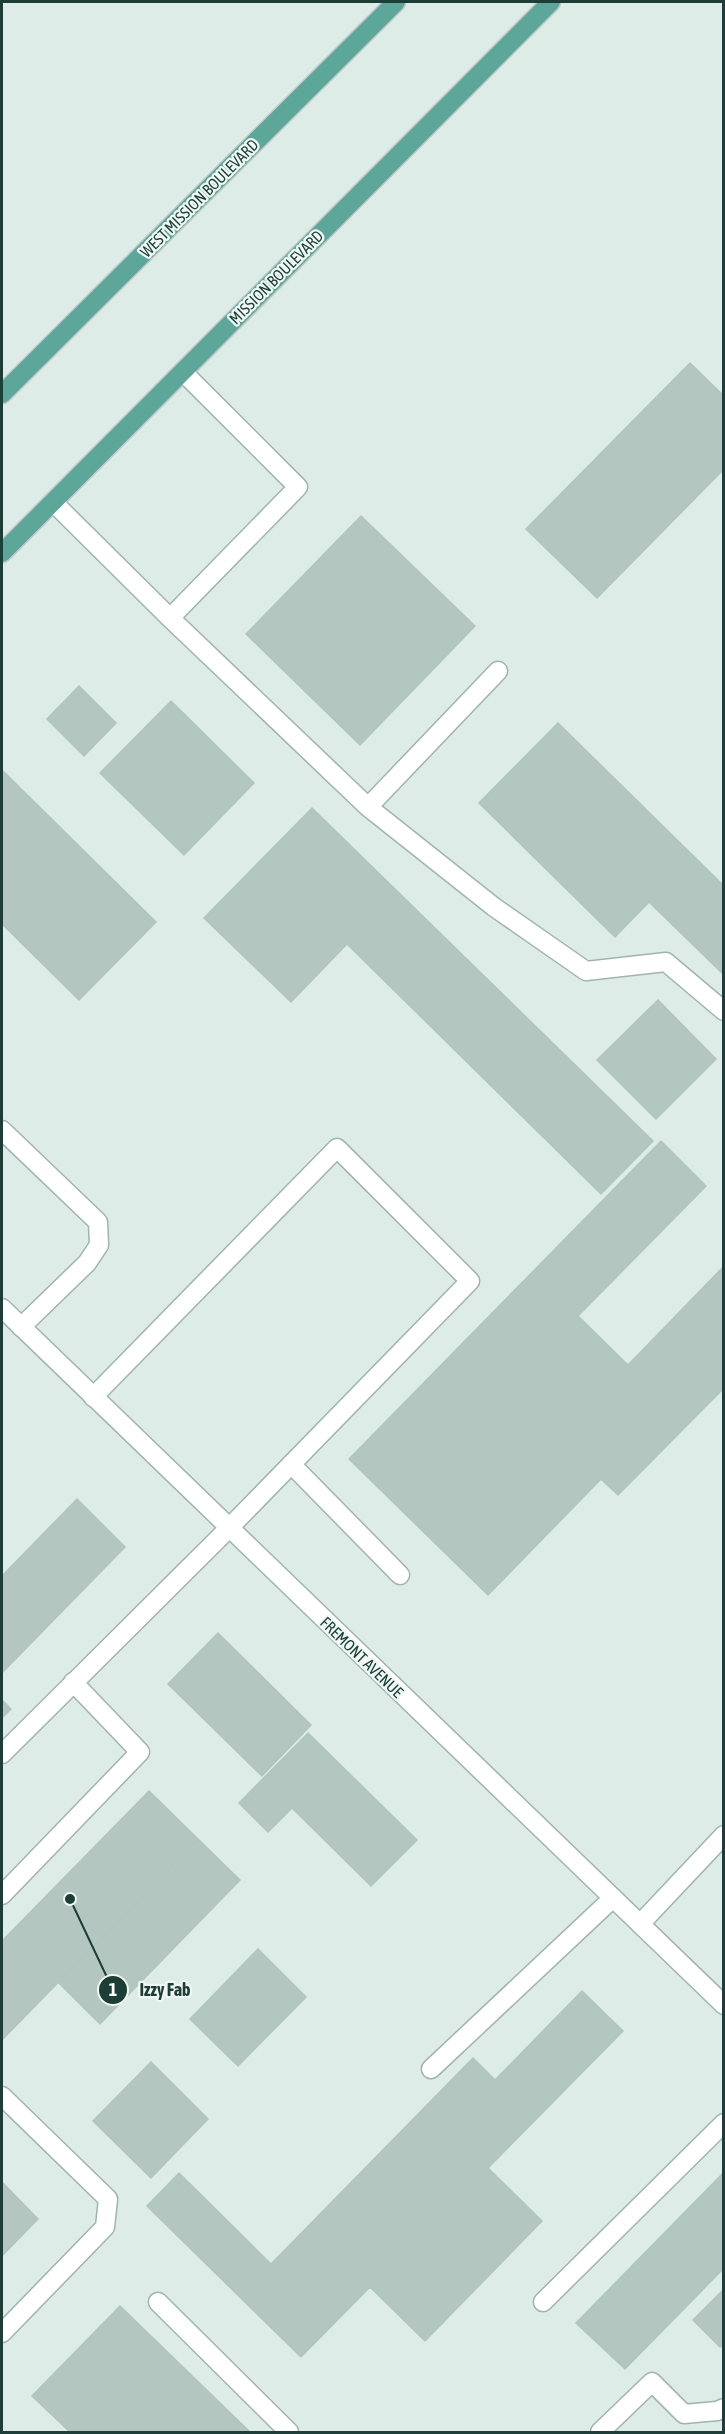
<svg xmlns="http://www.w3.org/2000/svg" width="725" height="2434" viewBox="0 0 725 2434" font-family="'Asap Condensed',sans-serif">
	<rect width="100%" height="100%" fill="#deece7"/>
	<path fill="#b3c6c0" stroke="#b0c6be" stroke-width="1.5" d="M 690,363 L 724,396 L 724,469 L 597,598 L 526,529 Z
		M 361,516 L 475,626 L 360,745 L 246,634 Z
		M 79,686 L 116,723 L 84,756 L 47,719 Z
		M 171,701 L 254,783 L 184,855 L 100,773 Z
		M 558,723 L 724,886 L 724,975 L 649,902 L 615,937 L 479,803 Z
		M 2,770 L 156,922 L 79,1000 L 2,924 Z
		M 312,808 L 653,1141 L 601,1194 L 347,944 L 291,1002 L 204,918 Z
		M 658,1000 L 716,1059 L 656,1119 L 597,1060 Z
		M 661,1141 L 706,1186 L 578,1316 L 628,1365 L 724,1266 L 724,1388 L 618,1495 L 601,1479 L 488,1595 L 349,1459 Z
		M 77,1499 L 125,1547 L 2,1673 L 2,1576 Z
		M 218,1633 L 311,1725 L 262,1776 L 168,1684 Z
		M 2,1700 L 11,1709 L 2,1718 Z
		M 308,1733 L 417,1840 L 371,1886 L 292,1808 L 268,1832 L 239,1803 Z
		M 149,1791 L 198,1839 L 2,2040 L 2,1941 Z
		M 198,1839 L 240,1880 L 100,2024 L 58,1982 Z
		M 258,1949 L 306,1997 L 238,2066 L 190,2019 Z
		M 582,1991 L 623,2031 L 488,2168 L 542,2221 L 425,2341 L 370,2287 L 301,2357 L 147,2206 L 179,2173 L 271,2264 L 473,2058 L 495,2080 Z
		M 151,2062 L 208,2119 L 151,2178 L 93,2121 Z
		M 724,2172 L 724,2268 L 625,2369 L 576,2323 Z
		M 2,2182 L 38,2219 L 2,2256 Z
		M 724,2289 L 724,2344 L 720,2347 L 693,2320 Z
		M 120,2306 L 250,2432 L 70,2432 L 32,2396 Z"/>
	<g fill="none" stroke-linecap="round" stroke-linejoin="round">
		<g stroke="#a0b4af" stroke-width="21">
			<path id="lane" d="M 53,502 L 170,618 L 368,807 L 494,907 L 586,971 L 666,962 L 724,1011
				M 170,618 L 298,487 L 183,372
				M 368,807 L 498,671
				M 2,1130 L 98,1222 L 99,1245 L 87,1263 L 21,1327
				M 291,1464 L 400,1575
				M 2,1754 L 229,1528 L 470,1281 L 337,1148 L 93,1397
				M 2,1895 L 140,1752 L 73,1682
				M 640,1924 L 724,1835
				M 431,2069 L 613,1898
				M 2,2096 L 108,2199 L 105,2227 L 2,2333
				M 158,2302 L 289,2432
				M 543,2302 L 724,2123
				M 600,2432 L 652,2382 L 684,2414 L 717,2411 L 724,2408"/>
		</g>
		<g stroke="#a0b4af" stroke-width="21">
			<path id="street" d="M 2,1308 L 724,2005"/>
		</g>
		<g stroke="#c0c9c7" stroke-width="21">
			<path id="primary" d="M 2,394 L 396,2
				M 2,553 L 551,2"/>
		</g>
		<use href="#lane" stroke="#fff" stroke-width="18"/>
		<use href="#street" stroke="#fff" stroke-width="18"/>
		<use href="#primary" stroke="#5da69a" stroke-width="18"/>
	</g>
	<g text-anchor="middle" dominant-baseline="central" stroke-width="4.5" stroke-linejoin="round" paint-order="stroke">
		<g font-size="16" fill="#1d3d37" stroke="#eff8f4">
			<text transform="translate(199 198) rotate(-45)">WEST MISSION BOULEVARD</text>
			<text transform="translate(276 277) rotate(-45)">MISSION BOULEVARD</text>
			<text transform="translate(362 1657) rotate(44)">FREMONT AVENUE</text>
		</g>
	</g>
	<path fill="none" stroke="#1d3d37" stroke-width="2" d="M70 1899L113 1990"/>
	<g fill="#1d3d37" stroke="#eff8f4" stroke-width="2">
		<circle cx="70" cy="1899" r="6"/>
		<circle cx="113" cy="1990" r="15"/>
	</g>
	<g font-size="18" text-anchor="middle" font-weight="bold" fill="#fff">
		<text x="113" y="1996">1</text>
	</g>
	<g font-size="18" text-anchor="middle" font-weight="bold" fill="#1d3d37" stroke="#eff8f4" stroke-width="4.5" stroke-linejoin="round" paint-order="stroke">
		<text x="165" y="1996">Izzy Fab</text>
	</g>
	<rect width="725" height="2434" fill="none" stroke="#1d3d37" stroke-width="6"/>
</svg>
